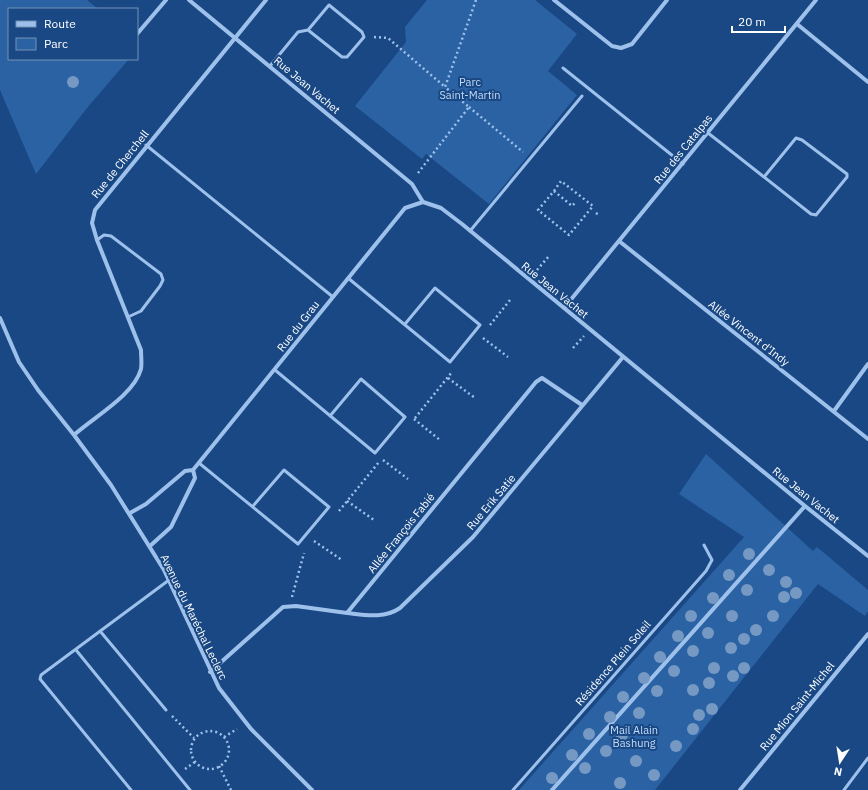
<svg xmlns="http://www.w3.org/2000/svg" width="868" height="790" viewBox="0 0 868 790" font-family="'IBM Plex Sans',sans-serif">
	<rect width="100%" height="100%" fill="#194884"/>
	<path fill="#2b62a3" d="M 0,0 L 87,0 L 98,9 L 9,9 L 9,59 L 129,59 L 87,108 L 36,174 L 0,90 Z
		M 427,0 L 535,0 L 577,34 L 548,71 L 577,95 L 489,204 L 426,154 L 422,159 L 355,106 L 406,42 L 405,27 Z
		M 706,454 L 813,551 L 817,547 L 868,590 L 868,611 L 865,616 L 818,584 L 655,790 L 519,790 L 744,537 L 679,494 Z"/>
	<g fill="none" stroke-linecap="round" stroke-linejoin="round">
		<path stroke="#9ec1ec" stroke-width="2.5" stroke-dasharray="2 3" stroke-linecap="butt" d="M 374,37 L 388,38 L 445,87
			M 469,107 L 523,152
			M 418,173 L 469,107 L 445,87 L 476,0
			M 554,191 L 561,181 L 593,206 L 569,235 L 538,210 L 554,191 L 572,206 L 575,203
			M 596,213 L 599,215
			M 537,270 L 549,256
			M 490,325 L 510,300
			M 483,338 L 508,357
			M 573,348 L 584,336
			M 448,378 L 475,398
			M 415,418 L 452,372
			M 414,419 L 440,440
			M 383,460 L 408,479
			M 347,501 L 374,520
			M 339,511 L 379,462
			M 314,541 L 342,560
			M 292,597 L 304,553
			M 172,716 L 194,738
			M191 750a19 19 0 1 1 38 0a19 19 0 1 1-38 0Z
			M 224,737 L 237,729
			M 219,766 L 231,790
			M 185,769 L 195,762"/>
		<path stroke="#9ec1ec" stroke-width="3" d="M 329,5 L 362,32 L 364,37 L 347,57 L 342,57 L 308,30 Z
			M 270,66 L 298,32 L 308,30
			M 563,68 L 683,164
			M 708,133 L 717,140 L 811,214 L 816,215 L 847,177 L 847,174 L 802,140 L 796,138 L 764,177
			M 146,145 L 333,297
			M 470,231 L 582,96
			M 97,240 L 104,235 L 111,236 L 161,274 L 163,280 L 160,286 L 141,311 L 128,317
			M 348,278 L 450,362 L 480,325 L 435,288 L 405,324
			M 275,370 L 375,453 L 405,417 L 361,379 L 330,416
			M 199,463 L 298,544 L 329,507 L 284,470 L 253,506
			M 100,631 L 166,710
			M 76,650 L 190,790
			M 131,790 L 40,679 L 41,675 L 169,580
			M 513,790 L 706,571 L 712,560 L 704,545
			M 844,790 L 868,758"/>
		<path stroke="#9ec1ec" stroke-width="4" d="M 189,0 L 412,184 L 423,202 L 441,208 L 462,224 L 805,506 L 868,556
			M 554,0 L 612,46 L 621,48 L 632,44 L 667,0
			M 797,24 L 868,82
			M 137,34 L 166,0
			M 619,241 L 868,439
			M 564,308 L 816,0
			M 0,318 L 19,362 L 38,390 L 74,435 L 111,485 L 164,570 L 219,688 L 251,729 L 312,790
			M 834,411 L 868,364
			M 74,435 C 94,417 134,395 141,369 C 142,363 141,356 141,350 L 97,240 L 92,223 L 95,210 L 266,0
			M 130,513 L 146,504 L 185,471 L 193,470 L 405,208 L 423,202
			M 150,546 L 171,527 L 195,478 L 193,470
			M 347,613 C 365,615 384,619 400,608 L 473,537 L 623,357
			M 210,672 L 283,607 L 296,606 L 347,613 L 536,382 L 542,378 L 582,405
			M 552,790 L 805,506
			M 740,790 L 868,634"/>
	</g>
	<g fill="#7699c4">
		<circle cx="73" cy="82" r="6"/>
		<circle cx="749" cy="554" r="6"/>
		<circle cx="769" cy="570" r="6"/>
		<circle cx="729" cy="575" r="6"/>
		<circle cx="786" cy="582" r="6"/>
		<circle cx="747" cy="590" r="6"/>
		<circle cx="796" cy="593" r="6"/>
		<circle cx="784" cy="597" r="6"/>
		<circle cx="713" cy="598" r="6"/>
		<circle cx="691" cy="616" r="6"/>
		<circle cx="732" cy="616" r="6"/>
		<circle cx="773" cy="616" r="6"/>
		<circle cx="756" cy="630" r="6"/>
		<circle cx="708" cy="633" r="6"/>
		<circle cx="678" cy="636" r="6"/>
		<circle cx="744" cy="639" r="6"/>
		<circle cx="731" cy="648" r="6"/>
		<circle cx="693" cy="651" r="6"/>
		<circle cx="660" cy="657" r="6"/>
		<circle cx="714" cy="668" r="6"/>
		<circle cx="744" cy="668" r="6"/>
		<circle cx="674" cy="671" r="6"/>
		<circle cx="733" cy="676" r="6"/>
		<circle cx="644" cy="678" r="6"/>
		<circle cx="709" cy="683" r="6"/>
		<circle cx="693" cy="690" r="6"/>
		<circle cx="657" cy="691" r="6"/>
		<circle cx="623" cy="697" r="6"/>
		<circle cx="712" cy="709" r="6"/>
		<circle cx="639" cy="713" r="6"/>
		<circle cx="699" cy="715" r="6"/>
		<circle cx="610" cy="717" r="6"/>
		<circle cx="693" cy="729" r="6"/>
		<circle cx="589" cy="734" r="6"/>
		<circle cx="622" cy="735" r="6"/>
		<circle cx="676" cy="746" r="6"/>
		<circle cx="606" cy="751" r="6"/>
		<circle cx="572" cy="755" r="6"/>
		<circle cx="636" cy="761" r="6"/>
		<circle cx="585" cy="768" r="6"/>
		<circle cx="654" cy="775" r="6"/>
		<circle cx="552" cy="778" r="6"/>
		<circle cx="620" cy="783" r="6"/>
	</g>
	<g text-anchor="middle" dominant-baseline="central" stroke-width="4" stroke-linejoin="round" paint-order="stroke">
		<g font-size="11" fill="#c3dcf9" stroke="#194884">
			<text x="470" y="82">Parc<tspan x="470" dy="13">Saint-Martin</tspan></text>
			<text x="634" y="730">Mail Alain<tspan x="634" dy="13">Bashung</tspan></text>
		</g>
		<g font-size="11" fill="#fff" stroke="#194884">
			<text transform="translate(307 85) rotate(40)">Rue Jean Vachet</text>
			<text transform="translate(683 149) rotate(-51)">Rue des Catalpas</text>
			<text transform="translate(120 164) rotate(-51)">Rue de Cherchell</text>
			<text transform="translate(555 290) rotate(39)">Rue Jean Vachet</text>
			<text transform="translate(298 326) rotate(-52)">Rue du Grau</text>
			<text transform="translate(749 333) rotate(38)">Allée Vincent d'Indy</text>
			<text transform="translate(806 495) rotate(39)">Rue Jean Vachet</text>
			<text transform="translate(491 502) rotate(-50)">Rue Erik Satie</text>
			<text transform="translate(401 533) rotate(-51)">Allée François Fabié</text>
			<text transform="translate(194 617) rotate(64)">Avenue du Maréchal Leclerc</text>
			<text transform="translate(613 663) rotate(-49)">Résidence Plein Soleil</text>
			<text transform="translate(797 706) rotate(-51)">Rue Mion Saint-Michel</text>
		</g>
	</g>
	<rect x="8" y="8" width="130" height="52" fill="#194884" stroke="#7591b5"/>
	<rect x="16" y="21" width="20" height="6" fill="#9ec1ec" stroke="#7591b5"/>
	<text x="44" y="28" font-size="12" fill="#ffffff">Route</text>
	<rect x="16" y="38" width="20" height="12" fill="#2b62a3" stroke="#7591b5"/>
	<text x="44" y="48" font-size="12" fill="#ffffff">Parc</text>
	<g transform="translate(840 762) rotate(192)" stroke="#194884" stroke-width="3" paint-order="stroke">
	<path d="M0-3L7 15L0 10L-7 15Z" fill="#ffffff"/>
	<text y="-6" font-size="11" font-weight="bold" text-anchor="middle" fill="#ffffff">N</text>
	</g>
	<path d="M732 26v6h53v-6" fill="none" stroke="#ffffff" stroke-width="2"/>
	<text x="738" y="26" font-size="12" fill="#ffffff" stroke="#194884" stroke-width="3" paint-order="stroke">20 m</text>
</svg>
